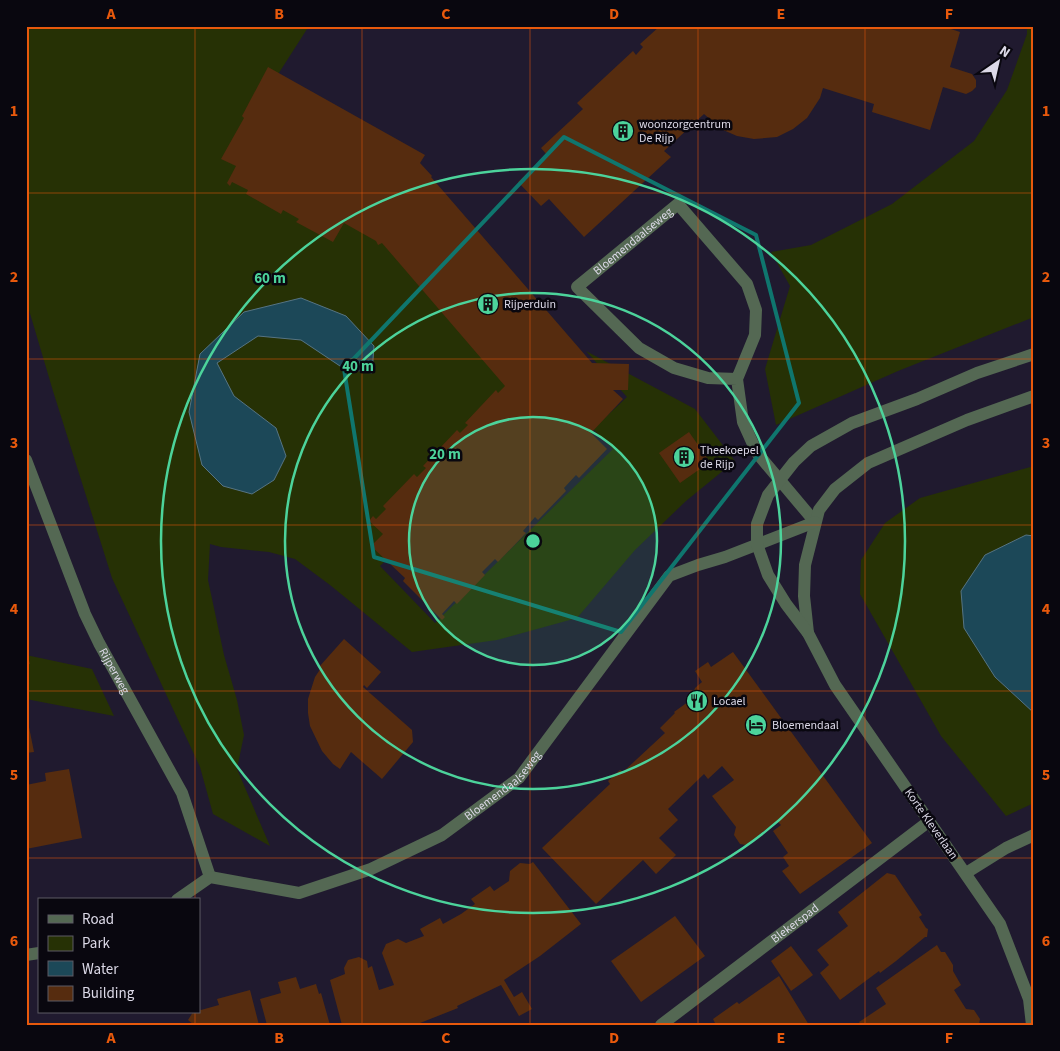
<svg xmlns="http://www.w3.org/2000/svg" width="1060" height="1051" viewBox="0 0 1060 1051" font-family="'Source Sans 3',sans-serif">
	<rect width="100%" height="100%" fill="#201a2f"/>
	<path fill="#263105" d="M 26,26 L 309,26 L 243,129 L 383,218 L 546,404 L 380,566 L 435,623 L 613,449 L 593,429 L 627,397 L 586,351 L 695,409 L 735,461 L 686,501 L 635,550 L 577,618 L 497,640 L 412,652 L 330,585 L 295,559 L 269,552 L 221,547 L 210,544 L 208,580 L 224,655 L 237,700 L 244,735 L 237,769 L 270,846 L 213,814 L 200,767 L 112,578 L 53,391 L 26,300 Z
		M 1027,26 L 1034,26 L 1034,317 L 898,371 L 776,425 L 765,369 L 790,286 L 771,252 L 811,245 L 892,204 L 974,141 L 1007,90 L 1027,34 Z
		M 1034,466 L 1034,536 L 1026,535 L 995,677 L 1034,713 L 1034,803 L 1006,816 L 941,736 L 860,594 L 861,560 L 885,523 L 920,498 Z
		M 26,655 L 92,669 L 114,716 L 26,699 Z"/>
	<path fill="#1c4858" stroke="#567483" d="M 301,298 L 346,316 L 374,346 L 372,373 L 343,368 L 301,340 L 258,336 L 217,363 L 234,396 L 276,428 L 286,456 L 274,480 L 252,494 L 223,486 L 202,465 L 189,412 L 200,354 L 244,312 Z
		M 1026,535 L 1034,536 L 1034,713 L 995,677 L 964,628 L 961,591 L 985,555 Z"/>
	<path fill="#562c0f" d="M 660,26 L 942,26 L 960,32 L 950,67 L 972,74 L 976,80 L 976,87 L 972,91 L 966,94 L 943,87 L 930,130 L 872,112 L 874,104 L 823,88 L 820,98 L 807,118 L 793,129 L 777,137 L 754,139 L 737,136 L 721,129 L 704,114 L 664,151 L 671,157 L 584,237 L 549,199 L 541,206 L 518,182 L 547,155 L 541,148 L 583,109 L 577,103 L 633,51 L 636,55 L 643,47 L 640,44 Z
		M 268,67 L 425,155 L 420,163 L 432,176 L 431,177 L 592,363 L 629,364 L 628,390 L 613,390 L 623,399 L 591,433 L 607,449 L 579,478 L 576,475 L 564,488 L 566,491 L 538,520 L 535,517 L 523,531 L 526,533 L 498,562 L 495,559 L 482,572 L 485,575 L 457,604 L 454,601 L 442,614 L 445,617 L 442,620 L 403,581 L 405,578 L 371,546 L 383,534 L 369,521 L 373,516 L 376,519 L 386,509 L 383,506 L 414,474 L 417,477 L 426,468 L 423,466 L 457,430 L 460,433 L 468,425 L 465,423 L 496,390 L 498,393 L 505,386 L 382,243 L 378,245 L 376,241 L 344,223 L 333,242 L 296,222 L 299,219 L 283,210 L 281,214 L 246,194 L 248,190 L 232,182 L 230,186 L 227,183 L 236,166 L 221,159 L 244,118 L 242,116 Z
		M 689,432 L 710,462 L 680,483 L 659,453 Z
		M 344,639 L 381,672 L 367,688 L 364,685 L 363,687 L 412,730 L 413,742 L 382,779 L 351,752 L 340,769 L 333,764 L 322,751 L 310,726 L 308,713 L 308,699 L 315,677 L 321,668 L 319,667 Z
		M 26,649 L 30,664 L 26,665 Z
		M 733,652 L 872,843 L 800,894 L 782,871 L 789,866 L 783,857 L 788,853 L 773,831 L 781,825 L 777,821 L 746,845 L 740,844 L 734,835 L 736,827 L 712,796 L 734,780 L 722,766 L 708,779 L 704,774 L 668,809 L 678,820 L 659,838 L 676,855 L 656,874 L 643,860 L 596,904 L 542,848 L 610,784 L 608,781 L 620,770 L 623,772 L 665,733 L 660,728 L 675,713 L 674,712 L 692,699 L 690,695 L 694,691 L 695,688 L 702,682 L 695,671 L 708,662 L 711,667 Z
		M 29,727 L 34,752 L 26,753 L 26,728 Z
		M 69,769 L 82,838 L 26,849 L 26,785 L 46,781 L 45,773 Z
		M 533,862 L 581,924 L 540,956 L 504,980 L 514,997 L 522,992 L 532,1009 L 519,1016 L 501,985 L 457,1006 L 458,1008 L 415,1025 L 342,1025 L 330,980 L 345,974 L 344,968 L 348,960 L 359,957 L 367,961 L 368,968 L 372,966 L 379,990 L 394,985 L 382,953 L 386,944 L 398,939 L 406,943 L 424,936 L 420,929 L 440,918 L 443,924 L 461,914 L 475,904 L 471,899 L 490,886 L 494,891 L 509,881 L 510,871 L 520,863 L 530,864 Z
		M 887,873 L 895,875 L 922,915 L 919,917 L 926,928 L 928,929 L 927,937 L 925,937 L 896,961 L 880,973 L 879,971 L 840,1000 L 820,973 L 829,965 L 817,950 L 848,926 L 838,912 Z
		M 675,916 L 705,956 L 641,1002 L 611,961 Z
		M 937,945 L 941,952 L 945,952 L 953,965 L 953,971 L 961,985 L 954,990 L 966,1009 L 974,1010 L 980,1019 L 979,1025 L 861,1025 L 859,1022 L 886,1004 L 876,988 Z
		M 791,946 L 813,975 L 791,991 L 771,961 Z
		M 779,976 L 809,1025 L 716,1025 L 713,1019 L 737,1002 L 739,1004 Z
		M 296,977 L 300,989 L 316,984 L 319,994 L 321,993 L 330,1025 L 267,1025 L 260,999 L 281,993 L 278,982 Z
		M 250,990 L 259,1025 L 194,1025 L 188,1020 L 193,1012 L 199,1012 L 199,1009 L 201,1010 L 219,1005 L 217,999 Z"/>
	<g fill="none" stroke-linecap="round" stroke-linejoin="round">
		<g stroke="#546853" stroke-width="12">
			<path id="s1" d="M 737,379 L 708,378 L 674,368 L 639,348 L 577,287 L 678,204 L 747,284 L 756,310 L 755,335 L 737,379 L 743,422 L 757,453 L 815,522"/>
			<path id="s2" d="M 26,460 L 85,614 L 99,643 L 182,793 L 210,877"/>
			<path d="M 808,633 L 804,596 L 805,565 L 819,510 L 835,489 L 868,463 L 967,420 L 1034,396"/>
			<path d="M 966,873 L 1006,848 L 1034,835"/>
			<path id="s3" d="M 177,900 L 210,877 L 299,893 L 371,869 L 442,835 L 519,778 L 669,576 L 698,565 L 725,557 L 815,522"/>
			<path d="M 26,955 L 39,953"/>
			<path id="s4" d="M 661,1025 L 928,822"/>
			<path d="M 1032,1025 L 1029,999 L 1000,924 L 835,685 L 808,633 L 786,604 L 768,575 L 757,544 L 757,524 L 768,495 L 794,462 L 811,446 L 852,423 L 917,399 L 977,373 L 1034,354"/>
		</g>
	</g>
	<path fill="none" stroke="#0f766e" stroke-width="4" stroke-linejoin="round" d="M 564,137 L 756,235 L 799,403 L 621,632 L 374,557 L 344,369 Z"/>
	<path fill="none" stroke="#e8590c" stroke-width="1" stroke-opacity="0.55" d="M 195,26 L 195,900M 362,26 L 362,1025M 530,26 L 530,1025M 698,26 L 698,1025M 865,26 L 865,1025M 26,193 L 1034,193M 26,359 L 1034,359M 26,525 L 1034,525M 26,691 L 1034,691M 26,858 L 1034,858M 195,1012 L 195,1025"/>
	<circle cx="533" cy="541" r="124" fill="#4cd39b" fill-opacity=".12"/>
	<g fill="none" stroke="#4cd39b" stroke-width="2.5">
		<circle cx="533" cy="541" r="124"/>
		<circle cx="533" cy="541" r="248"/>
		<circle cx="533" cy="541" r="372"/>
	</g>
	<defs>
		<g id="building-disc" transform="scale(1.125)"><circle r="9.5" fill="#4cd39b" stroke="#09070f"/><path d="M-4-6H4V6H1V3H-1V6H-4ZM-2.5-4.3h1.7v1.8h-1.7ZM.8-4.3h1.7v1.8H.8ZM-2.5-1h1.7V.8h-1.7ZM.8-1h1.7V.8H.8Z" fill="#111"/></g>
		<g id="restaurant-disc" transform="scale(1.125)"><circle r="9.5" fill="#4cd39b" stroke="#09070f"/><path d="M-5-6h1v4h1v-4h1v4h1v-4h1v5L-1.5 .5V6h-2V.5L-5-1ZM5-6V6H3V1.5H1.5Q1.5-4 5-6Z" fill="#111"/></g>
		<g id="hotel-disc" transform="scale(1.125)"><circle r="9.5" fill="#4cd39b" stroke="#09070f"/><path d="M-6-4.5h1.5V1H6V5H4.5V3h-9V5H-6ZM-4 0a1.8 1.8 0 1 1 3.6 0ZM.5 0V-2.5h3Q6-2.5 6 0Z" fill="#111"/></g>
	</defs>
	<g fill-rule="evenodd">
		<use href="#building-disc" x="623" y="131"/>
		<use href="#building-disc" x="488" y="304"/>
		<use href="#building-disc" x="684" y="457"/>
		<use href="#restaurant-disc" x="697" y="701"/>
		<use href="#hotel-disc" x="756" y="725"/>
	</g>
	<g text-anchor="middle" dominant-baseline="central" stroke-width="5" stroke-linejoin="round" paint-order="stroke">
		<g font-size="12" fill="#dcd9e7" stroke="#09070f" text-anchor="start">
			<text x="639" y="124">woonzorgcentrum<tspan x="639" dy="14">De Rijp</tspan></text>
			<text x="504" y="304">Rijperduin</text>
			<text x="700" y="450">Theekoepel<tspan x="700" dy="14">de Rijp</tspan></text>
			<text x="713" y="701">Locael</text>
			<text x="772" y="725">Bloemendaal</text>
		</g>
		<g font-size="12" fill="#dcd9e7" stroke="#09070f">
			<text stroke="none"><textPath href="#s1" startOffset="264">Bloemendaalseweg</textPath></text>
			<text stroke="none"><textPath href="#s2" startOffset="229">Rijperweg</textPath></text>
			<text stroke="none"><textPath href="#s3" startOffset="364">Bloemendaalseweg</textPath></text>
			<text transform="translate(931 824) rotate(55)">Korte Kleverlaan</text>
			<text stroke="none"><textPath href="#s4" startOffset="168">Blekerspad</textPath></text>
		</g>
	</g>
	<circle cx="533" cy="541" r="8" fill="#4cd39b" stroke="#09070f" stroke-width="2.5"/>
	<g font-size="15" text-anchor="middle" font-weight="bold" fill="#4cd39b" stroke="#09070f" stroke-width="5" stroke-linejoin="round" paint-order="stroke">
		<text x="270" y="283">60 m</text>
		<text x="358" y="371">40 m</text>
		<text x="445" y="459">20 m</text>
	</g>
	<rect width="1060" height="1051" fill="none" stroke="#09070f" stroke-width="55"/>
	<rect x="38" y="898" width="162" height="115" fill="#09070f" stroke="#5d5b65"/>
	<rect x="48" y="915" width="25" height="8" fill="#546853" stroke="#5d5b65"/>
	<text x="82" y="924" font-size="15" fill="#dcd9e7">Road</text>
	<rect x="48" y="936" width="25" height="15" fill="#263105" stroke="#5d5b65"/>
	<text x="82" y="948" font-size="15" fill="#dcd9e7">Park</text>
	<rect x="48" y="961" width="25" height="15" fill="#1c4858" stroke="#5d5b65"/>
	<text x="82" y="974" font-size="15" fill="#dcd9e7">Water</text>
	<rect x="48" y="986" width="25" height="15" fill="#562c0f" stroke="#5d5b65"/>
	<text x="82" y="998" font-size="15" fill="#dcd9e7">Building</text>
	<g transform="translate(998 62) rotate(34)" stroke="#09070f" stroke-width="4" paint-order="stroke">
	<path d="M0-4L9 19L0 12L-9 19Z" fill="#dcd9e7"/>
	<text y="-8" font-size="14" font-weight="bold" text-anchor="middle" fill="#dcd9e7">N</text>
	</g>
	<rect x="28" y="28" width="1004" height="996" fill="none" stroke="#e8590c" stroke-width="2"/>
	<g font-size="16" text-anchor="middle" font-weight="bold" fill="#e8590c">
		<text x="111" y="19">A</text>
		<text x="279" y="19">B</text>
		<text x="446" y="19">C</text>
		<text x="614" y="19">D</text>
		<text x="781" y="19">E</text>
		<text x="949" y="19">F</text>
		<text x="14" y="116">1</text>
		<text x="1046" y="116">1</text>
		<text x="14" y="282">2</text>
		<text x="1046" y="282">2</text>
		<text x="14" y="448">3</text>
		<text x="1046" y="448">3</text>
		<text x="14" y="614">4</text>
		<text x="1046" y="614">4</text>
		<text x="14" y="780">5</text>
		<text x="1046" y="780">5</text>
		<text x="14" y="946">6</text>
		<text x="1046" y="946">6</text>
		<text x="111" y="1043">A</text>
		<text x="279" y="1043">B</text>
		<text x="446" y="1043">C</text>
		<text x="614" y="1043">D</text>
		<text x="781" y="1043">E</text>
		<text x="949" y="1043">F</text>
	</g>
</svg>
